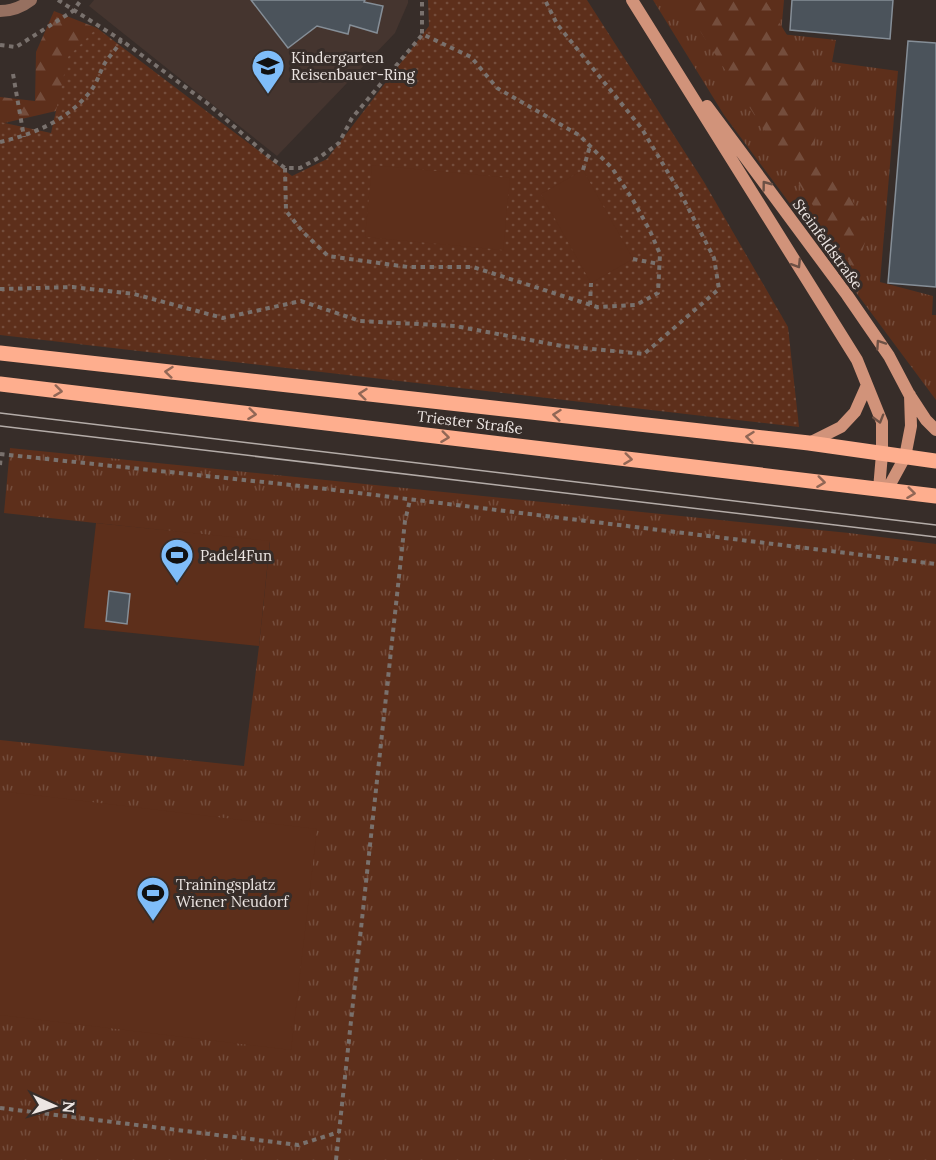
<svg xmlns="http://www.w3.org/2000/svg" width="936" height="1160" viewBox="0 0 936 1160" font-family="Lora,serif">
	<defs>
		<pattern id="grass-tufts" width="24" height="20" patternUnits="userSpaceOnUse" patternTransform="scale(1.5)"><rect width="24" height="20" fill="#5d2f1b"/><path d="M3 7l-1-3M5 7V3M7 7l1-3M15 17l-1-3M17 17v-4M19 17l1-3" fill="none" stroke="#744d3c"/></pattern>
		<pattern id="forest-firs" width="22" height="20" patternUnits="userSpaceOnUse" patternTransform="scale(1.5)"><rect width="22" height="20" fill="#5d2f1b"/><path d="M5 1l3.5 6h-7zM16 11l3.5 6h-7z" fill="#744d3c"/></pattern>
		<pattern id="park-dots" width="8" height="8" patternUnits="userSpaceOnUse" patternTransform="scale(1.5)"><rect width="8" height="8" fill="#5d2f1b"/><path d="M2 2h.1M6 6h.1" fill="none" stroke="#744d3c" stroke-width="1.8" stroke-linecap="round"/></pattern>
	</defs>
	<rect width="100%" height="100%" fill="#372d29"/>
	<path fill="#45352f" d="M 94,0 L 408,0 L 408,3 L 395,33 L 277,156 L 89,6 Z"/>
	<path fill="url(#grass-tufts)" d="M 653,0 L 784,0 L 781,34 L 836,40 L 832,62 L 898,71 L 880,282 L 933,296 L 932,315 L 936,315 L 936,400 L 724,115 Z
		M 10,448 L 849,533 L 936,544 L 936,1160 L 0,1160 L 0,740 L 244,766 L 259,646 L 270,542 L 4,513 Z"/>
	<path fill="url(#forest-firs)" d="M 680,0 L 765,0 L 816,81 L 815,148 L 870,226 L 856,272 Z
		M 54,11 L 97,28 L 56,111 L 0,124 L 0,97 L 35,101 L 36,52 Z"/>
	<path fill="url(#park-dots)" d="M 428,0 L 587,0 L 704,182 L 788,327 L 799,427 L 0,335 L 0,122 L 51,133 L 68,57 L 97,28 L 292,176 L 327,159 L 429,26 Z"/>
	<path fill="#5d2f1b" d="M 372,165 L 510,178 L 503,250 L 365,237 Z
		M 583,170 L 633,259 L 591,283 L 541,194 Z
		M 96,523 L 270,541 L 259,646 L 84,628 Z
		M 0,791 L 317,829 L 291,1050 L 0,1015 Z"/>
	<path fill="#4b535b" stroke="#858e97" stroke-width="1.5" d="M 251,0 L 365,0 L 364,2 L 383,6 L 377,33 L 350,25 L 348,34 L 317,26 L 288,48 Z
		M 792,0 L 893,0 L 890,39 L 790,30 Z
		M 908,41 L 936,43 L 936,287 L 888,283 Z
		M 109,591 L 130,594 L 127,624 L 106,621 Z"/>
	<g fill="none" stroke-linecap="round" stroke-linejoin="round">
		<path stroke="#79716d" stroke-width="4" stroke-dasharray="4.5 4.5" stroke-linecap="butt" d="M 58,0 L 121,40
			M 0,45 L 16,47 L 73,11 L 81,0
			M 13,74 L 24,137
			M 0,142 C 35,134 70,119 92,89 C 98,81 100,71 105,63 C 110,55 117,49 121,40 L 207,103 L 268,156 L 285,168 L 300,168 L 320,157 L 339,143 L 352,118 L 422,35
			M 285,168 L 286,211 L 302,231 L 328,256 L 408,267 L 473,267 L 597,307 L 636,305 L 658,293 L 660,254 L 650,231 L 633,200 L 612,168 L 579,135 L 497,88 L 471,57 L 422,34 L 422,0
			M 583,170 L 590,146
			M 633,259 L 659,264
			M 0,289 L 73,287 L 134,294 L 223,318 L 301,301 L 360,321 L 455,326 L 562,346 L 644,354 L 719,289 L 714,258 L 682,196 L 642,129 L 557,24 L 545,0
			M 590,305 L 591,283
			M 0,454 L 310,487 L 936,564
			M 0,465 L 1,455
			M 0,1108 L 298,1145 L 339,1132
			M 336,1160 L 405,521 L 410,500"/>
		<path stroke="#967060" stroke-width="12" d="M 0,11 C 12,11 22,7 31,0"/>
		<path stroke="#d1937a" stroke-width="12" d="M 632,0 L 857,360 L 882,422 L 882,454 L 879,489
			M 707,106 L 847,295 L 889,356 L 909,394 L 926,420 L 936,430
			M 809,443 L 841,427 L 855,412 L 867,385
			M 887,490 L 905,457 L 911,426 L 910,395"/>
		<path stroke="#feae8e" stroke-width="15" d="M 0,353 L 809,443 L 936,461
			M 0,384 L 936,496"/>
		<path stroke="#b4aca8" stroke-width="1.5" d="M 0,413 L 936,525
			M 0,426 L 936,537"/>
	</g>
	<defs><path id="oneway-chevron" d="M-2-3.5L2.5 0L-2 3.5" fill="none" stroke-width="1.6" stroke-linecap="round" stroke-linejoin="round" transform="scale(1.5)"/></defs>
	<g stroke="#6d5145">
		<use href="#oneway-chevron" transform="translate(766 185) rotate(-127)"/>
		<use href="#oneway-chevron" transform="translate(797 264) rotate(58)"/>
		<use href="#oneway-chevron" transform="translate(880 344) rotate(-124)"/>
		<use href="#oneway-chevron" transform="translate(879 419) rotate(74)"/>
	</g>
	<g stroke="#916756">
		<use href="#oneway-chevron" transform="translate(169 372) rotate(-174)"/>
		<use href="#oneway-chevron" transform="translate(58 391) rotate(7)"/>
		<use href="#oneway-chevron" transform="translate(363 394) rotate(-174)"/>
		<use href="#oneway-chevron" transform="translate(252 414) rotate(7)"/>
		<use href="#oneway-chevron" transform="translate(557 415) rotate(-174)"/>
		<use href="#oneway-chevron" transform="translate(445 437) rotate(7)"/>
		<use href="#oneway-chevron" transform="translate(750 437) rotate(-174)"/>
		<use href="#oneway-chevron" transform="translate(628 459) rotate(7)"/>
		<use href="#oneway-chevron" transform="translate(821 482) rotate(7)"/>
		<use href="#oneway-chevron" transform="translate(911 493) rotate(7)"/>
	</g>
	<defs>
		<g id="school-pin" transform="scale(1.725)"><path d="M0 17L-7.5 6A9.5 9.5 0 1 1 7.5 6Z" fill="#7fbdf9" stroke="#372d29"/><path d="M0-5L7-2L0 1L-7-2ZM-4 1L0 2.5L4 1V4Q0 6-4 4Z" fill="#111"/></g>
		<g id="stadium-pin" transform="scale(1.725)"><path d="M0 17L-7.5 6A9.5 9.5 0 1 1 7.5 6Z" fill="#7fbdf9" stroke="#372d29"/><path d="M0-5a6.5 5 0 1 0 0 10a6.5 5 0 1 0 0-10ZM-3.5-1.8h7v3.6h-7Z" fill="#111"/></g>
	</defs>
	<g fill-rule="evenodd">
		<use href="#school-pin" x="268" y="66"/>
		<use href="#stadium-pin" x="177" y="555"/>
		<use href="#stadium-pin" x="153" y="893"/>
	</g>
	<g text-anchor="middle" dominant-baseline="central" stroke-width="6" stroke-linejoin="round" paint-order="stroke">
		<g font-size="15" fill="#ece5e2" stroke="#372d29" text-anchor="start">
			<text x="291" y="57">Kindergarten<tspan x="291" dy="17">Reisenbauer-Ring</tspan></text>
			<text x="200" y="555">Padel4Fun</text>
			<text x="176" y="884">Trainingsplatz<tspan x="176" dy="17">Wiener Neudorf</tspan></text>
		</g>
		<g font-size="15" fill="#ece5e2" stroke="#372d29">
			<text transform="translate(828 244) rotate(54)">Steinfeldstraße</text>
			<text transform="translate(470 422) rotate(7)">Triester Straße</text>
		</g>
	</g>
	<g transform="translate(54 1106) rotate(94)" stroke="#372d29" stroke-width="4.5" paint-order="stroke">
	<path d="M0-4.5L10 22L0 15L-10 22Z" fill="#ece5e2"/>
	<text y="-9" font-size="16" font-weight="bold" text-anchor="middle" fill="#ece5e2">N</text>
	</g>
</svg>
